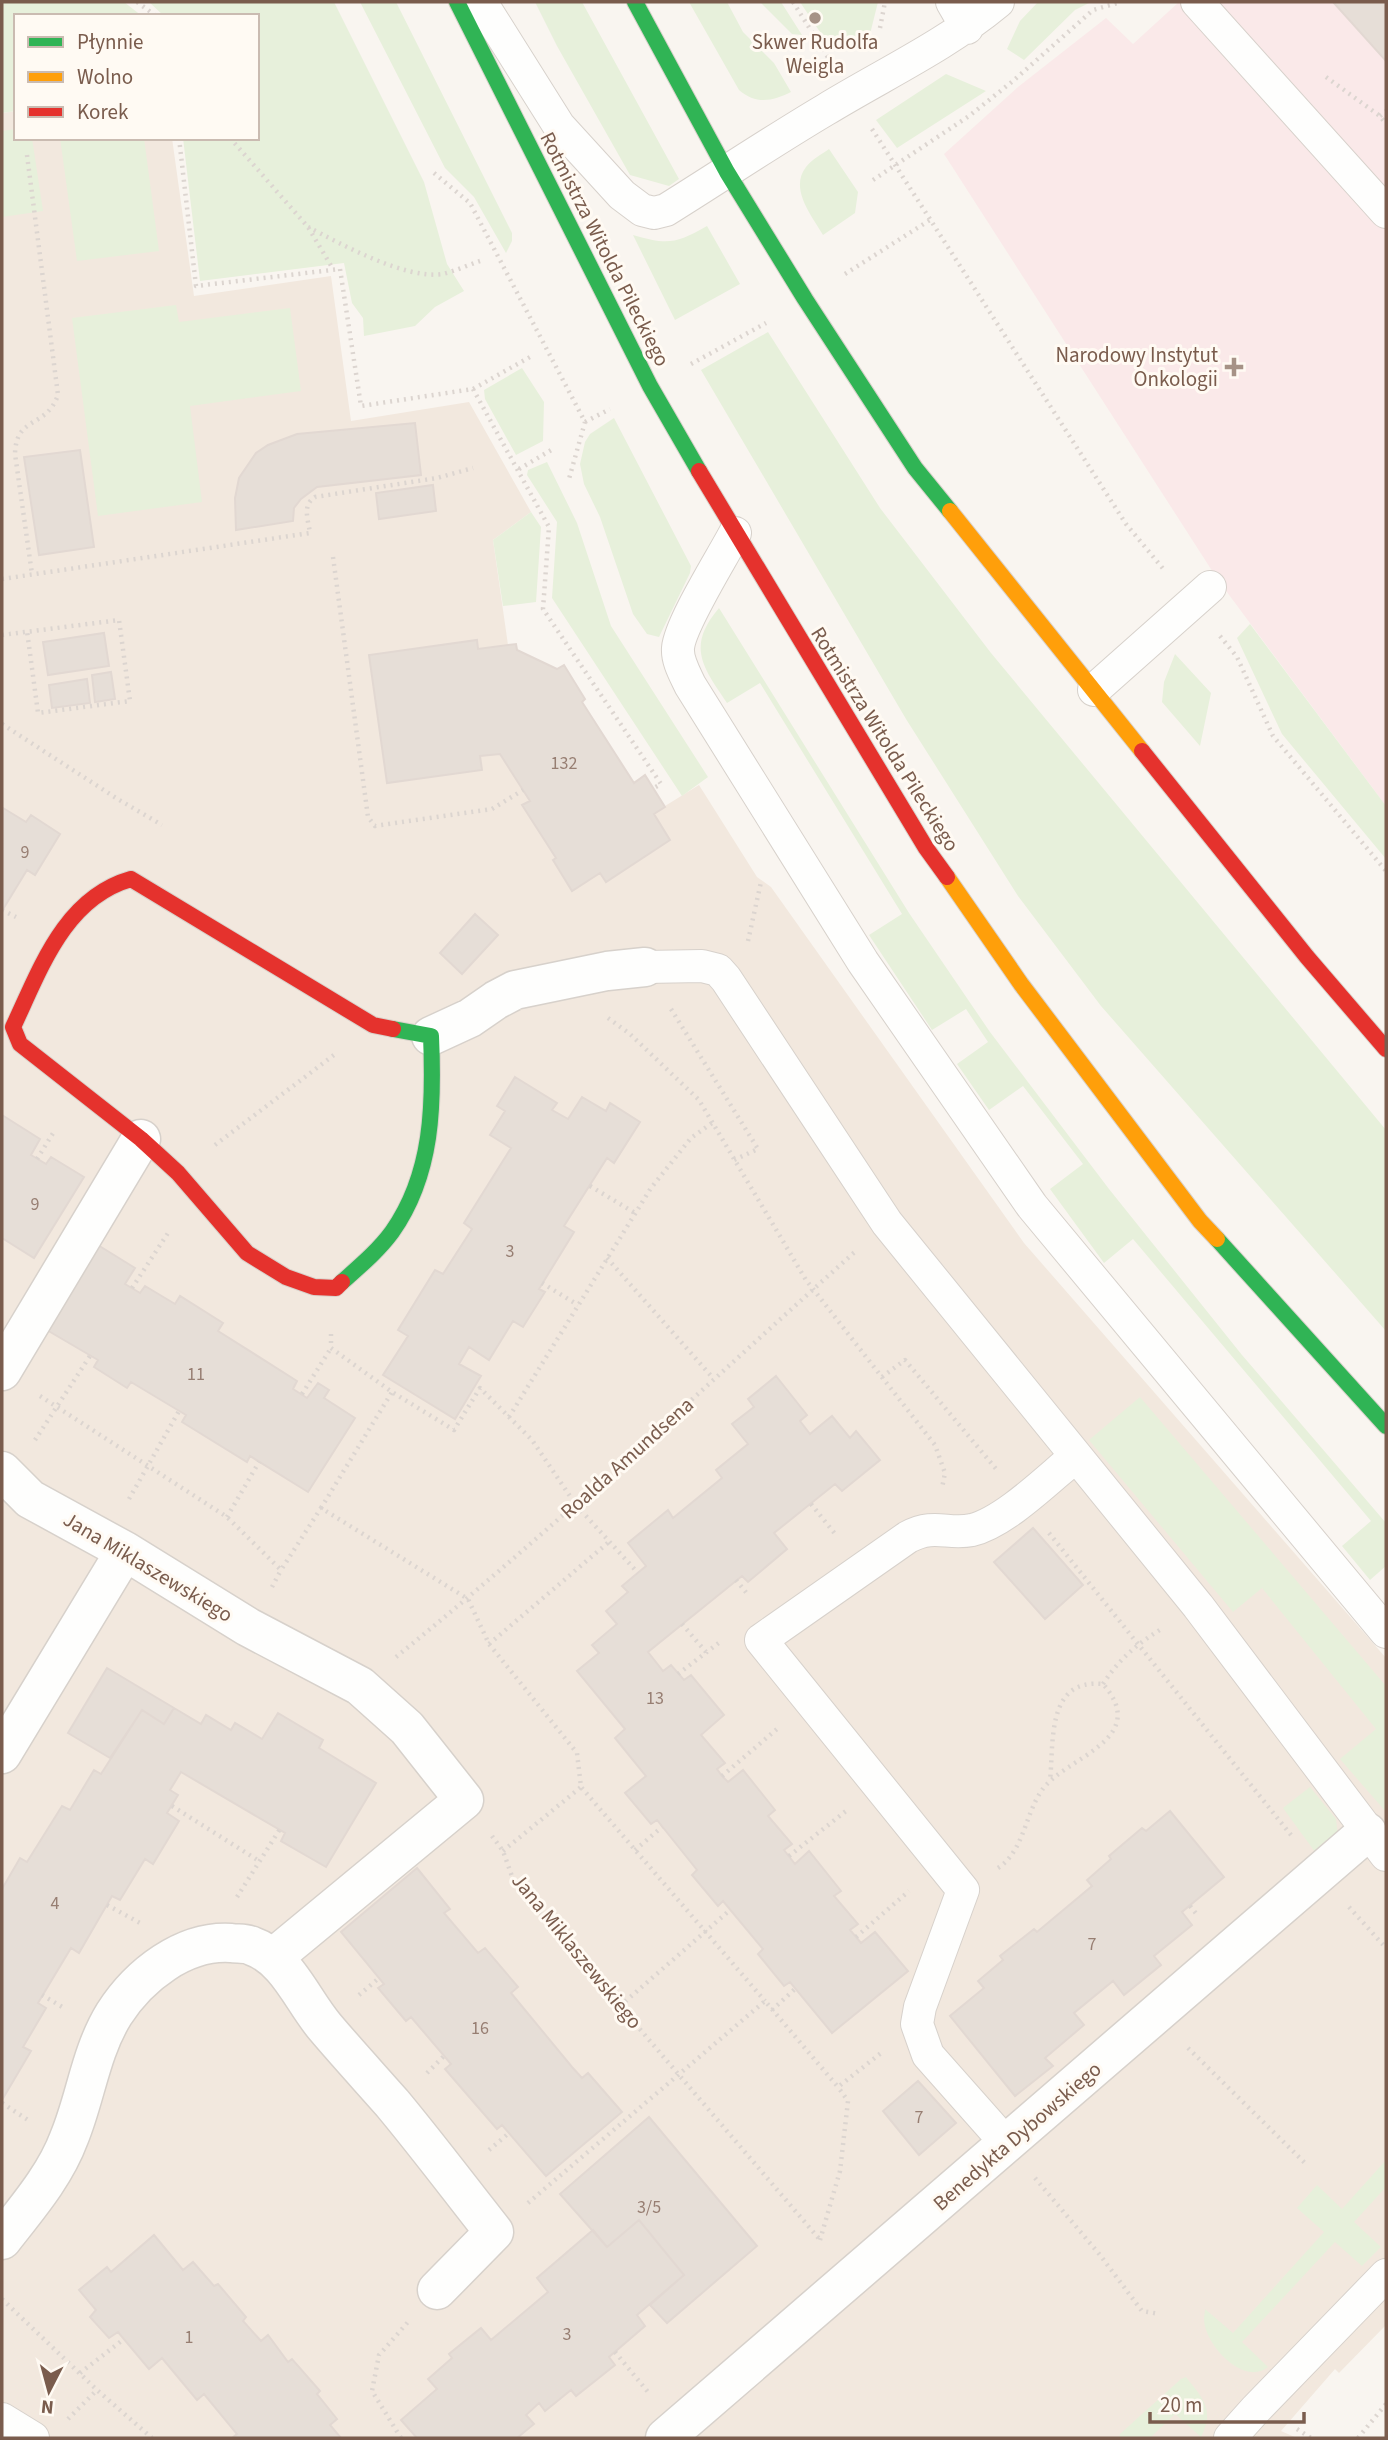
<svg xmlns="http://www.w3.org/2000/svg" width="1388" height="2440" viewBox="0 0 1388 2440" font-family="'Source Sans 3',sans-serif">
	<rect width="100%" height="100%" fill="#f9f5f0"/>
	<path fill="#f2e8de" d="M 16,111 L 16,138 L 172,138 L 194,296 L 331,276 L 351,421 L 469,402 L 531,512 L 493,540 L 508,645 L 516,644 L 518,650 L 557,669 L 564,665 L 585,699 L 582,702 L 633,782 L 645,775 L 665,806 L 699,785 L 757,877 L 771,887 L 1024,1243 L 1386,1658 L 1386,2325 L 1339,2373 L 1335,2369 L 1281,2431 L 1297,2438 L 2,2438 L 2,113 Z"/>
	<path fill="#fae9e9" d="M 1179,2 L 1386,2 L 1386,806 L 1218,580 L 944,154 L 1018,87 L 1106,18 L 1133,44 Z"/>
	<path fill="#e7f0db" d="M 2,2 L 124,2 L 142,16 L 16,16 L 16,111 L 2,113 Z
		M 149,2 L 334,2 L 424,182 L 447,264 L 464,291 L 435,307 L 415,326 L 364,336 L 363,318 L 352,303 L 344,263 L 200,281 L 183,138 L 257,138 L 257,16 L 164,16 Z
		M 360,2 L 396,2 L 512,233 L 512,241 L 506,253 L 474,197 L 445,168 Z
		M 535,2 L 582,2 L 679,179 L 669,186 L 630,175 L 557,46 Z
		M 689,2 L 727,2 L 743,32 L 774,63 L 791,92 C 773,101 756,105 739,90 Z
		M 760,2 L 781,2 L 802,35 L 792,34 Z
		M 800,2 L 878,2 L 869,38 L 861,44 L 848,44 L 824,38 Z
		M 1038,2 L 1091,2 L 1075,10 L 1024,60 L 1007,49 L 1020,21 Z
		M 946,74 L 986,91 L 897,148 L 876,120 Z
		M 16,129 L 16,138 L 32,138 L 43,211 L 2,217 L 2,131 Z
		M 60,138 L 144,138 L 159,251 L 77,261 Z
		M 829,149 L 858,192 L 855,213 L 823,235 C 812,216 789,189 806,167 C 811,160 822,154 829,149 Z
		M 707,226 L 740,284 L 675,320 L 633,235 C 668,245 675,244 707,226 Z
		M 176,305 L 179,322 L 290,308 L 301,391 L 190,406 L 202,502 L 98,516 L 72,318 Z
		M 768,332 L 880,508 L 991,653 L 1386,1130 L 1386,1331 L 1101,1006 L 1018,896 L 906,719 L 701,370 Z
		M 522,368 L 544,402 L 543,441 L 516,455 L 485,399 L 484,390 Z
		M 614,418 L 691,566 L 690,573 L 659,637 L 647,634 L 633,614 L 600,517 L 584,484 L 580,464 L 585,442 L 590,434 Z
		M 547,462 L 577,523 L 611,626 L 708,777 L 682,796 L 552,598 L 557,522 L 527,475 L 528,470 Z
		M 531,512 L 541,527 L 536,602 L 503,606 L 493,540 Z
		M 719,608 L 909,913 L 990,1032 L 1109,1189 L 1242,1355 L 1386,1523 L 1386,1566 L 1370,1580 L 1342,1546 L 1371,1521 L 1133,1239 L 1104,1263 L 1050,1189 L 1083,1164 L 1023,1086 L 989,1110 L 957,1064 L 988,1042 L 966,1009 L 932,1030 L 869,935 L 902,914 L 760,683 L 727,703 C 703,667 686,647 719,608 Z
		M 1250,624 L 1386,806 L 1386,859 L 1282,734 L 1237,638 Z
		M 1175,654 L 1211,693 L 1200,746 L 1162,702 L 1164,682 Z
		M 1140,1397 L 1386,1686 L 1386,1812 L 1340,1759 L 1376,1729 L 1262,1588 L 1233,1612 L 1089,1440 Z
		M 1310,1787 L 1336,1819 L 1338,1835 L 1318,1856 L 1283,1808 Z
		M 1386,2160 L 1386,2187 L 1354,2222 L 1381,2247 L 1362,2266 L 1335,2242 L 1242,2342 L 1268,2367 C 1243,2387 1205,2344 1204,2320 C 1204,2316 1205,2312 1205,2309 L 1233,2333 L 1324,2232 L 1297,2208 L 1317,2185 L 1342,2209 Z
		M 1186,2377 C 1203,2399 1215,2409 1201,2437 L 1175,2414 L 1150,2438 L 1119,2438 L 1120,2434 L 1181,2379 Z"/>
	<path fill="#e6ded7" stroke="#e2d8d2" stroke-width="2" d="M 1333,2 L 1386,2 L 1386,61 Z
		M 415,423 L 421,475 L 317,487 L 301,499 L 294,508 L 293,521 L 236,530 L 235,498 L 239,478 L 256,453 L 268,445 L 297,434 Z
		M 80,450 L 94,547 L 39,555 L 24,457 Z
		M 433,485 L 436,511 L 379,519 L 376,493 Z
		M 104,633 L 109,666 L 48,675 L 43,642 Z
		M 477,640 L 478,649 L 516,644 L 517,650 L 557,669 L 564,665 L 585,699 L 582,702 L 634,783 L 645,775 L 665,807 L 654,814 L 670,840 L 606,882 L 600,873 L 572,891 L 553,860 L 556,858 L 522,805 L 530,801 L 500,754 L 480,756 L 482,770 L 387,783 L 369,655 Z
		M 111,672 L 115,699 L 95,702 L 92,675 Z
		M 87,679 L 90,703 L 52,708 L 49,685 Z
		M 3,808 L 26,822 L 31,815 L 60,834 L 35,875 L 27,870 L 2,911 Z
		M 475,914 L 498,935 L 462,974 L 440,953 Z
		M 515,1077 L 557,1103 L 552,1110 L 568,1119 L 582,1097 L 606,1111 L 610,1103 L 640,1122 L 614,1163 L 607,1158 L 564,1226 L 574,1232 L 539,1289 L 545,1292 L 523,1327 L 513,1321 L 489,1360 L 469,1347 L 459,1364 L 481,1376 L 455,1419 L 383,1375 L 408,1336 L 398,1330 L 435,1270 L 443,1274 L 472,1229 L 464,1223 L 511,1148 L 490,1135 L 505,1111 L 497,1106 Z
		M 2,1115 L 40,1139 L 31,1155 L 46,1164 L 51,1157 L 84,1177 L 34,1258 L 2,1238 Z
		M 93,1242 L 135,1268 L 125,1284 L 140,1293 L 145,1286 L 175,1304 L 180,1296 L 223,1323 L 218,1331 L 297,1381 L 293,1389 L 307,1398 L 318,1383 L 329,1390 L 324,1398 L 355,1418 L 308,1492 L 250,1456 L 247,1462 L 182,1422 L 186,1415 L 131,1382 L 127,1388 L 94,1367 L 98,1360 L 40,1326 Z
		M 776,1376 L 807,1415 L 800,1421 L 810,1434 L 832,1416 L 850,1438 L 856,1431 L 880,1460 L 842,1491 L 835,1484 L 774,1533 L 787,1549 L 748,1582 L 742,1576 L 648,1652 L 663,1671 L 671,1665 L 684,1680 L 691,1675 L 724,1715 L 701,1735 L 725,1763 L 717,1769 L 722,1776 L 728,1782 L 743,1770 L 775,1810 L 768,1816 L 792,1844 L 784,1850 L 795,1864 L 809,1851 L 841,1891 L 834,1896 L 858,1924 L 850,1930 L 856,1937 L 861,1943 L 875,1932 L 908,1971 L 832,2033 L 790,1982 L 784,1986 L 758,1954 L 763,1949 L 723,1901 L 718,1906 L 692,1875 L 697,1870 L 657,1820 L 651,1824 L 625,1793 L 646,1776 L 615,1738 L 625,1729 L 577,1671 L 599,1653 L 592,1645 L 617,1624 L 606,1611 L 628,1592 L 622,1586 L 646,1566 L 628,1543 L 668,1510 L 673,1518 L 722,1478 L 716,1470 L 748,1444 L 732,1424 L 754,1407 L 748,1399 Z
		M 1033,1528 L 1083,1585 L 1045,1619 L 994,1562 Z
		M 107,1668 L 174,1708 L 164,1724 L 142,1710 L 110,1758 L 68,1733 Z
		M 174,1708 L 201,1724 L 206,1715 L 231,1730 L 235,1723 L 262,1739 L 278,1713 L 323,1740 L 319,1748 L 376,1783 L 326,1867 L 281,1841 L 285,1833 L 181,1772 L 170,1790 L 178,1795 L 167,1813 L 179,1821 L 153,1864 L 145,1859 L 120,1900 L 112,1896 L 79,1953 L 71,1948 L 38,2003 L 46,2008 L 23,2047 L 31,2051 L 2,2100 L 2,1889 L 20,1858 L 27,1862 L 62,1806 L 70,1810 L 94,1770 L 101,1774 L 142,1710 L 164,1724 Z
		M 1170,1811 L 1224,1877 L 1182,1912 L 1192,1925 L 1154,1956 L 1161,1965 L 1124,1995 L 1113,1981 L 1074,2013 L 1084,2025 L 1045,2058 L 1053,2066 L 1015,2096 L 950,2016 L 984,1988 L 978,1981 L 1003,1960 L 1000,1956 L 1034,1929 L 1037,1932 L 1092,1886 L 1087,1880 L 1111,1859 L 1109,1856 L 1142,1828 L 1146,1831 Z
		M 417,1868 L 450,1909 L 444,1913 L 478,1953 L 485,1948 L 518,1987 L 511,1993 L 572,2067 L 582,2078 L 588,2073 L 622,2112 L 546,2176 L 502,2125 L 497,2129 L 445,2069 L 451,2064 L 411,2017 L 406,2021 L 378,1988 L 384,1984 L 341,1932 Z
		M 918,2081 L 956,2123 L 919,2155 L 883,2111 Z
		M 649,2117 L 757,2246 L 667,2323 L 650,2305 L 684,2275 L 639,2220 L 607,2247 L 560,2194 Z
		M 639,2220 L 684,2275 L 637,2315 L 645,2326 L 609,2357 L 615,2365 L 576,2396 L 571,2390 L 545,2411 L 539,2403 L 526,2415 L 534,2424 L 517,2438 L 417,2438 L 401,2420 L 437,2389 L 428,2379 L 452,2358 L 449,2354 L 481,2328 L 491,2340 L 548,2292 L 537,2278 L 593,2230 L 607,2247 Z
		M 154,2235 L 183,2270 L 193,2262 L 214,2286 L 218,2284 L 246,2317 L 243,2321 L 261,2341 L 268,2335 L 288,2362 L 292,2359 L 320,2391 L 317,2394 L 337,2419 L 330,2425 L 341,2438 L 232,2438 L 237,2434 L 204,2394 L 197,2400 L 162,2358 L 149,2369 L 118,2332 L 109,2338 L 90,2317 L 96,2310 L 79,2290 L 107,2267 L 111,2272 Z"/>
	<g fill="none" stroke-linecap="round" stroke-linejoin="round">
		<g stroke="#d7d1cb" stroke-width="34">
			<path id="lane" d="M 481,2 L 559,126 L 622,195 L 642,210 L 654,213 L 666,210 C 719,177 771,142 825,110 C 884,74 945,46 998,2
				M 952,2 L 967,28
				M 1197,2 L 1386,212
				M 735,533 C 722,558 680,624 678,648 C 677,661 685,674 690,685 L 863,962 L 1032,1206 L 1386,1632
				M 1094,690 L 1210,587
				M 645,967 L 702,966 L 718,970 L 726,979 L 887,1223 L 1198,1606 L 1386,1855
				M 1006,2143 L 928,2055 L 917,2024 L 920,2007 L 963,1890 L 761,1640 L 908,1537 C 935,1523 947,1535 972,1530 C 1005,1522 1048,1479 1075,1457
				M 2,2419 L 33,2438
				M 1230,2438 L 1255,2410 L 1386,2275"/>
		</g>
		<g stroke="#d7d1cb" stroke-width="41">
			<path id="street" d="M 431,1036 L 470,1018 L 496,1000 L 515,990 L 607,971 L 645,967
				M 2,1371 L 141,1139
				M 2,1471 L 30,1499 L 125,1551 L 248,1627 L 360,1686 L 407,1728 L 464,1800 L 274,1957
				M 2,1754 L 125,1551
				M 2,2240 C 26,2209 55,2176 69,2138 C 86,2097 90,2053 114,2014 C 139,1975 184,1940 231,1943 C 238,1944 246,1943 252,1946 C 287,1958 302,2000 325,2027 C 347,2053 370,2078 392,2103 C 427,2145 460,2189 494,2232 L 437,2290
				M 665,2438 L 1367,1832"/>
		</g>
		<g stroke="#d9d2cb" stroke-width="18">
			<path id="fast" d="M 457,2 L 650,386 L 699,471
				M 635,2 L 727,172 L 805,299 L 915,468 L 950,511
				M 1217,1239 L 1386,1426
				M 342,1282 C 360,1266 378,1251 392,1232 C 433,1174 434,1104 431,1036 L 393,1029"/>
		</g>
		<g stroke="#d9d2cb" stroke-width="18">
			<path id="slow" d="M 950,511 L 1142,751
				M 947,877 L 1021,984 L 1200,1221 L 1217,1239"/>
		</g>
		<g stroke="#d9d2cb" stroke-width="18">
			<path id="jam" d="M 699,471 L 926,848 L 947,877
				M 1142,751 L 1307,957 L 1386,1049
				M 131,879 L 373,1025 L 393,1029
				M 131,879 C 64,898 40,970 13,1027 L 20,1044 L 141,1139 L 178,1173 L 247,1253 L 286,1277 L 314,1287 L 336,1288 L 342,1282"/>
		</g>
		<path stroke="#dcd5d0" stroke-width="4.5" stroke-dasharray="2 5" stroke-linecap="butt" d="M 137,2 L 156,16
			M 793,2 L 829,59
			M 880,28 L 885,2
			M 801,67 L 819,60
			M 1326,77 L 1380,116 L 1386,124
			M 1380,116 L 1386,111
			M 872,129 L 1126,524 L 1165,571
			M 179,138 L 196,286 L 340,269 L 361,406 L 473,389 L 530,357
			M 230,138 L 308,227 L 333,269
			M 27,155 L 58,395 C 46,429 16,415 15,454 L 32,574
			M 434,173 L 470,203 L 585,422 L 569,479
			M 873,180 L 969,116 L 1013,81 L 1093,10 L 1121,2
			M 308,227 C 341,244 406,280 443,274 C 455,271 468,265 480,261
			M 845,274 L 930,220
			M 691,364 L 766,323
			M 473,389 L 549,527 L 543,609 L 661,784 L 654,788
			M 585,422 L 610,409
			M 519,469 L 553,449
			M 333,557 L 368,817 L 375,826 L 492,809 L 523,790
			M 2,579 L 310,533 C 308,519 302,505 315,497 L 437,478 L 473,468
			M 2,635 L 119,620 L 130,701 L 38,713 L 27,631
			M 1220,636 L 1237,657 L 1273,736 L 1386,871
			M 2,724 L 116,798 L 162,825
			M 2,910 L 16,917
			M 748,941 L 761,882
			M 671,1009 L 758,1149 L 734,1160
			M 608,1018 L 630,1034 L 699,1100 L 806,1280 L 935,1445 L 945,1473 L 942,1488
			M 215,1145 L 334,1055
			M 37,1159 L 55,1130
			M 590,1186 L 635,1213
			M 607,1258 L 713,1378
			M 542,1283 L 578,1305
			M 132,1288 L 168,1233
			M 331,1334 L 331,1348 L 392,1392 L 454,1430 L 480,1388 L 532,1440 L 576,1505 L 638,1573
			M 882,1377 L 905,1360 L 997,1470
			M 302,1394 L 331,1348
			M 40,1396 L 227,1517 L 281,1570 L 321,1508 L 468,1599 L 489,1644 L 577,1753 L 581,1787 L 765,2001
			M 509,1417 L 651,1188 L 691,1138 L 712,1123
			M 35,1440 L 90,1356
			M 129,1499 L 179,1411
			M 811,1504 L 836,1535
			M 321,1508 L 392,1392
			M 227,1517 L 259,1462
			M 1049,1533 L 1291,1835
			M 736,1580 L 749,1596
			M 272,1587 L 281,1570
			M 682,1624 L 706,1652
			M 489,1644 L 610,1541
			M 396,1657 C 555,1528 704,1387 857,1250
			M 678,1674 L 720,1642
			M 1103,1684 C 1119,1659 1138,1643 1163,1628
			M 722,1776 L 777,1729
			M 172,1806 L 259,1861
			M 492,1836 L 503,1851 L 514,1882 L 821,2241
			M 635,1850 L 662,1827
			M 503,1851 L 581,1787
			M 789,1856 L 846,1811
			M 998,1868 C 1024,1851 1025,1814 1042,1790 C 1065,1757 1152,1740 1103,1684 C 1046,1678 1054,1742 1050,1781
			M 237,1897 L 280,1829
			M 107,1905 L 142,1924
			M 1190,1906 L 1198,1916
			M 1349,1907 L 1386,1948
			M 856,1937 L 909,1891
			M 42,1995 L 64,2008
			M 359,1995 L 379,1978
			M 620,2006 L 730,1910
			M 772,2010 L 796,1988
			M 1188,2048 L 1307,2165
			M 427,2073 L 444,2056
			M 2,2103 L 28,2120
			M 489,2150 L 509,2133
			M 1035,2178 L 1100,2255 L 1142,2311 L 1160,2314
			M 528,2203 L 765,2001 L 838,2087 L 881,2053
			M 820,2240 L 840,2171 L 848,2101 L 838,2087
			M 2,2299 L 97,2390 L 152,2438
			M 615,2352 L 648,2392
			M 80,2373 L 124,2339
			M 68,2419 L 97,2390
			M 1297,2429 L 1311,2438
			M 401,2438 L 372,2391 L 379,2355 L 408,2322
			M 1358,2438 L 1386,2404"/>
		<use href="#lane" stroke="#fefefd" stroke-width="32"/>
		<use href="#street" stroke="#fefefd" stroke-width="38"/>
		<use href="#fast" stroke="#30b455" stroke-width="16"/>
		<use href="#slow" stroke="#ff9f0a" stroke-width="16"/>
		<use href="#jam" stroke="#e5322d" stroke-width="16"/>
	</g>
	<g fill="#a69286" stroke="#fffaf3" stroke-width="2.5">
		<circle cx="815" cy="18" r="7"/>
		<path d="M1230.5 356.5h7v7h7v7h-7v7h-7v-7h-7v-7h7z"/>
	</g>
	<g text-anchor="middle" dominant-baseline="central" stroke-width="6" stroke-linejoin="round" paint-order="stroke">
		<g font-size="18" fill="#977e72">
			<text x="564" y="763">132</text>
			<text x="25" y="852">9</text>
			<text x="35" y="1204">9</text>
			<text x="510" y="1251">3</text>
			<text x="196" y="1374">11</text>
			<text x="655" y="1698">13</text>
			<text x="55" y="1903">4</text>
			<text x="1092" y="1944">7</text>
			<text x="480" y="2028">16</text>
			<text x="919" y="2117">7</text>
			<text x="649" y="2207">3/5</text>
			<text x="567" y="2334">3</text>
			<text x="189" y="2337">1</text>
		</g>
		<g font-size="21" fill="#7a5c4d" stroke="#fffaf3">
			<text x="815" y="42">Skwer Rudolfa<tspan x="815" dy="24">Weigla</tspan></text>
			<text x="1218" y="355" text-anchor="end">Narodowy Instytut<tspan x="1218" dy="24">Onkologii</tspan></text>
		</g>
		<g font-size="21" fill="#7a5c4d" stroke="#fffaf3">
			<text transform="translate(605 249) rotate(63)">Rotmistrza Witolda Pileckiego</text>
			<text transform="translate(885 739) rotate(58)">Rotmistrza Witolda Pileckiego</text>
			<text transform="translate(627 1458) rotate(-42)">Roalda Amundsena</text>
			<text transform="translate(148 1567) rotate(31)">Jana Miklaszewskiego</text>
			<text transform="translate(577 1951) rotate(51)">Jana Miklaszewskiego</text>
			<text transform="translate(1017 2136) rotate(-41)">Benedykta Dybowskiego</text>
		</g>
	</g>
	<rect width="1388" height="2440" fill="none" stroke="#7a5c4d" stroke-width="7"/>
	<rect x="14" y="14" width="245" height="126" fill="#fffaf3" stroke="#cabbb1" stroke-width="2"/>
	<rect x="28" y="37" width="35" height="10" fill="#30b455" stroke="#cabbb1" stroke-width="2"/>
	<text x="77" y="49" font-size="21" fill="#7a5c4d">Płynnie</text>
	<rect x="28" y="72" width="35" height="10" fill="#ff9f0a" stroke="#cabbb1" stroke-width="2"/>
	<text x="77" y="84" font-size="21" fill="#7a5c4d">Wolno</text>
	<rect x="28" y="107" width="35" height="10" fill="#e5322d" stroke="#cabbb1" stroke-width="2"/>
	<text x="77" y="119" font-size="21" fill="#7a5c4d">Korek</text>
	<g transform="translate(49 2391) rotate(186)" stroke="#fffaf3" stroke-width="5" paint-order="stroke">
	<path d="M0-5L12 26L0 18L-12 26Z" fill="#7a5c4d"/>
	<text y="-10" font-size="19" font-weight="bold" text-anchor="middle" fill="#7a5c4d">N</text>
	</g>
	<path d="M1150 2412v10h154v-10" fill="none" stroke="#7a5c4d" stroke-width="3.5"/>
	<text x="1160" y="2412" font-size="21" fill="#7a5c4d" stroke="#fffaf3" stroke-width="5" paint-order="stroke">20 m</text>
</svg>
